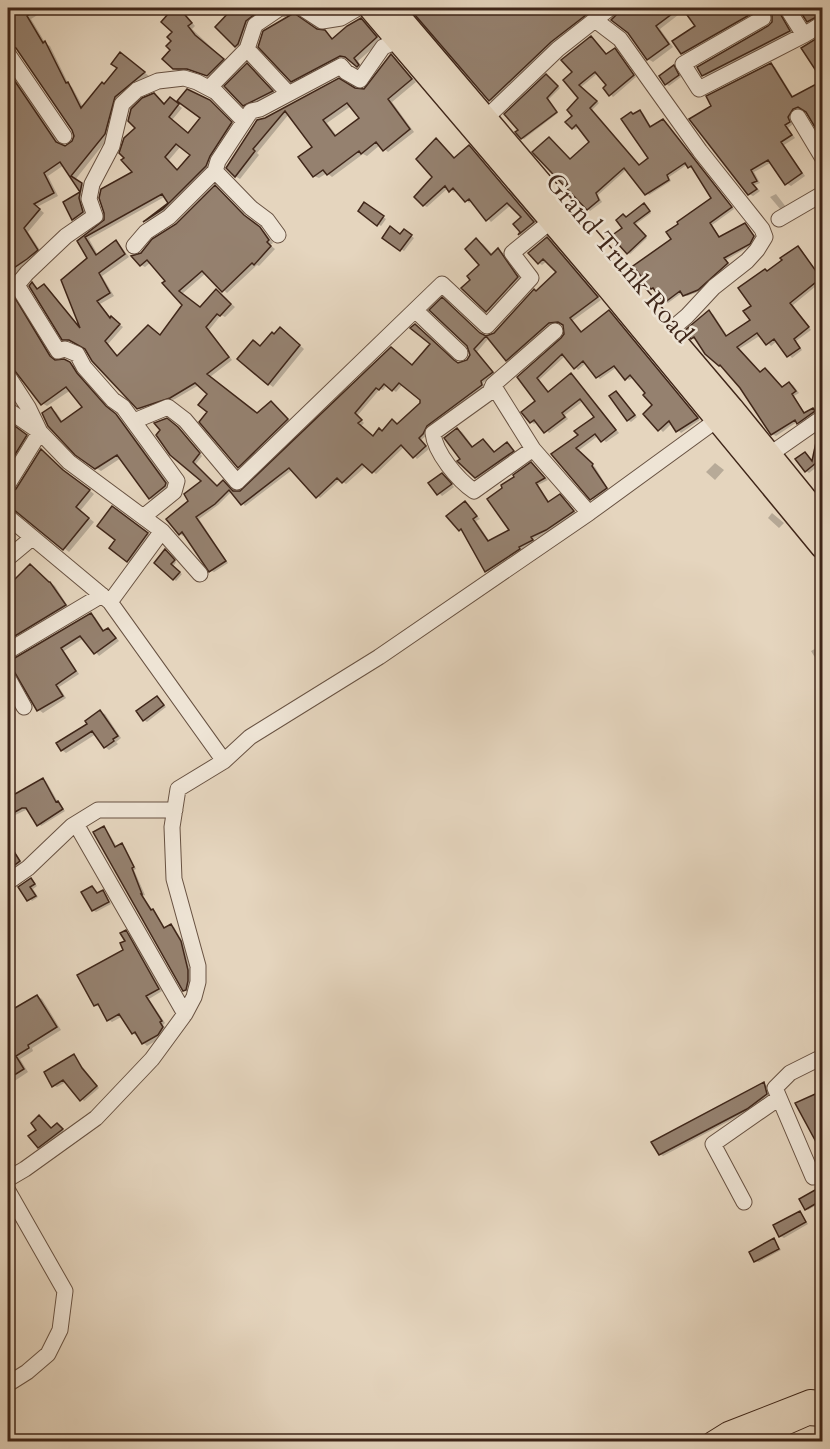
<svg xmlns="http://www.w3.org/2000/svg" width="830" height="1449" viewBox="0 0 830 1449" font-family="Cardo,serif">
	<rect width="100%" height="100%" fill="#e5d5be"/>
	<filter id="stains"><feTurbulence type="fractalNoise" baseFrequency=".00333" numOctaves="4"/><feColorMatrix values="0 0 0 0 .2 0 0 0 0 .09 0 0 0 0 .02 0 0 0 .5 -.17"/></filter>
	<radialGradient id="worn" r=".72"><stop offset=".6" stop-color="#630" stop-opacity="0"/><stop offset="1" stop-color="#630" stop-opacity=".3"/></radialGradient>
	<path fill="#0003" fill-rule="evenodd" d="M 8,8 L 41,8 L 37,11 L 39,14 L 31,19 L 46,44 L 50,46 L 69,85 L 72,87 L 83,107 L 105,86 L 125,57 L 149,76 L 120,100 L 109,137 L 75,180 L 87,187 L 88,215 L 78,222 L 73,219 L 65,202 L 82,193 L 64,165 L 48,176 L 58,196 L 37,207 L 44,213 L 28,232 L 42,253 L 12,275 L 15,281 L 12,289 L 55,361 L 69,363 L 75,366 L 81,378 L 111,411 L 121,419 L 171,487 L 155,501 L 150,498 L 121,458 L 101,471 L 96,468 L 51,409 L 56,412 L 63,422 L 84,407 L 71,390 L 47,406 L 42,403 L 11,364 L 8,368 L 8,330 L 13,326 L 8,319 L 8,68 L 61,146 L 70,146 L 75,140 L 74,130 L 17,48 L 14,46 L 8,48 Z
		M 167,8 L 179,8 L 195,26 L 192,29 L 227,62 L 212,77 L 192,70 L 178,71 L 174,68 L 174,32 L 171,14 L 166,9 Z
		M 234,8 L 272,8 L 241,48 L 217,27 Z
		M 322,8 L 349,8 L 330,13 Z
		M 410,8 L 552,8 L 559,15 L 567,8 L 605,8 L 495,103 L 490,100 Z
		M 621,8 L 783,8 L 782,13 L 794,34 L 709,78 L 704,75 L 769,28 L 774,19 L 772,12 L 764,12 L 687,56 L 682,53 L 697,27 L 688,13 L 686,15 L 682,12 L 660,29 L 673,47 L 653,62 L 648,59 L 620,13 Z
		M 799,8 L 819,8 L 822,13 L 822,19 L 813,24 L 808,21 Z
		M 361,20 L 366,22 L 381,41 L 358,61 L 363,69 L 346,58 L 297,83 L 292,80 L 318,31 L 324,32 L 333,39 Z
		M 591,37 L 607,55 L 618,52 L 636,77 L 613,97 L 605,88 L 608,85 L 598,73 L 581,87 L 599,103 L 592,110 L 640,166 L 650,158 L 634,115 L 640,111 L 643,113 L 652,128 L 663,121 L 666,123 L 734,209 L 712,225 L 720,238 L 745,225 L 757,238 L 752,245 L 726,260 L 730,265 L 701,291 L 687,296 L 683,292 L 668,303 L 652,288 L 673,239 L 713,198 L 693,167 L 688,164 L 669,177 L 671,181 L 649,195 L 627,169 L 598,195 L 602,202 L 590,211 L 588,209 L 552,140 L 571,160 L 592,142 L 579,127 L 575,130 L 573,128 L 574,116 L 580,98 L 574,72 Z
		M 822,37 L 822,77 L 803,48 Z
		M 392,56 L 396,59 L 416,82 L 392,102 L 414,132 L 388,152 L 380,145 L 367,156 L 363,154 L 332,177 L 327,173 L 319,178 L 314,176 L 314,147 L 289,114 L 257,153 L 259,155 L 240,179 L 235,176 L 265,119 L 339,80 L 355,90 L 365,90 ZM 351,106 L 361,118 L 337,136 L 327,123 Z
		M 247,65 L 277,94 L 249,108 L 244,104 Z
		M 771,65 L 775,67 L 794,98 L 822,83 L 822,136 L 808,111 L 802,109 L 794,114 L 793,124 L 788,128 L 795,138 L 784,145 L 805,176 L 791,186 L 786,183 L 772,162 L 754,172 L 760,183 L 755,185 L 760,191 L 753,196 L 749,194 L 691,120 Z
		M 674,67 L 681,77 L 669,86 L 666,84 Z
		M 548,77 L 560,88 L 548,100 L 558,113 L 524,139 L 522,138 Z
		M 174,101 L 182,108 L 172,120 L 189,134 L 202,118 L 209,101 L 235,126 L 210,168 L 167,211 L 148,222 L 145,221 L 170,203 L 166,196 L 89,239 L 98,255 L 116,242 L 120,245 L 129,257 L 102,276 L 114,296 L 100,304 L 111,318 L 123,327 L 108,344 L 118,357 L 161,336 L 184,305 L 167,281 L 151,262 L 145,267 L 141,265 L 142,254 L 177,225 L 215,187 L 248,219 L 264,231 L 273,243 L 270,245 L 275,249 L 259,266 L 257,265 L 227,293 L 206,273 L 182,294 L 201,308 L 220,294 L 235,307 L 225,317 L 221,315 L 209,330 L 232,360 L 210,377 L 258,414 L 271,402 L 291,422 L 243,469 L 239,467 L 209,412 L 209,393 L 199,385 L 175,399 L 142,411 L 138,408 L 86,348 L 63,339 L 33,284 L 39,289 L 44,286 L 48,288 L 80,328 L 89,259 L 79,241 L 105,220 L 134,172 L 165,105 ZM 181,146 L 192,155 L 179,171 L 169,160 Z
		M 436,140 L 455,159 L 469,147 L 472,149 L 537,224 L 523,236 L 520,235 L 523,217 L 511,205 L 491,222 L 472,201 L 469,203 L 457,190 L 454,192 L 448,188 L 427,207 L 423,205 L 434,177 Z
		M 776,194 L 786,207 L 781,210 L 770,197 Z
		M 368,206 L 386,219 L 381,226 L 360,211 Z
		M 646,207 L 651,213 L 635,225 L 647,238 L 630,254 L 628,252 L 624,228 L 626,217 Z
		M 404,231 L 414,238 L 404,251 L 401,249 L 401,235 Z
		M 547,239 L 601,300 L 572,321 L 583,333 L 609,311 L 612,313 L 700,420 L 681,433 L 672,423 L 663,432 L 645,414 L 654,405 L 634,377 L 629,380 L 617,367 L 600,379 L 586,363 L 578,370 L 565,356 L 539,380 L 549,393 L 571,375 L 574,377 L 619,433 L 606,442 L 599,435 L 578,451 L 595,467 L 609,490 L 595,501 L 553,455 L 580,435 L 596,417 L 583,401 L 565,415 L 568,419 L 549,433 L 538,421 L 534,424 L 531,422 L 537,401 L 519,378 L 566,334 L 564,324 L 553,325 L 511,361 L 507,359 L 495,334 L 558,272 L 547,261 L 542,265 L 539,263 Z
		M 476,240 L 483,244 L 493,255 L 498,250 L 505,254 L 524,282 L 494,315 L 463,288 L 472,280 L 481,265 Z
		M 798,247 L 801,249 L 822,279 L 822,281 L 793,305 L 811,330 L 796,341 L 802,350 L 792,358 L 777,341 L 771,346 L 761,335 L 739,349 L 761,373 L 766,369 L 769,371 L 783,388 L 789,383 L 793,385 L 799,393 L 794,396 L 805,414 L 822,403 L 822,411 L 801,424 L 797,422 L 776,436 L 772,434 L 742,387 L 697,339 L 692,338 L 709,312 L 713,314 L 728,337 L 752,320 L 753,306 L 767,272 Z
		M 415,325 L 456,363 L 468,361 L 471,355 L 468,346 L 483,336 L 488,339 L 477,352 L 495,374 L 483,383 L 485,387 L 421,440 L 429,449 L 417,459 L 405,446 L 376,474 L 366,466 L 346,484 L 340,480 L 320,498 L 292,470 L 245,506 L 232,491 L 218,505 L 199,519 L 228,563 L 214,572 L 210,570 L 185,534 L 183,536 L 180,534 L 190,501 L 204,481 L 170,422 L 182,431 L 202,456 L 195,465 L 218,487 L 226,484 L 235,493 L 240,493 L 391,349 L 412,366 L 433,344 ZM 403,384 L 423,400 L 398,425 L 374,437 L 361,426 L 364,423 L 357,416 L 380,389 L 383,390 L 387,385 L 396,392 Z
		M 284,331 L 304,349 L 273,387 L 269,384 L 261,348 L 274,336 Z
		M 617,392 L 637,417 L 631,422 L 628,420 Z
		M 8,395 L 10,396 L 14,402 L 8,403 Z
		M 8,421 L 31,439 L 8,477 Z
		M 457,429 L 462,432 L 474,448 L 484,441 L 496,453 L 507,444 L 518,454 L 481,480 L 476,477 L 462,459 Z
		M 822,441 L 822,463 L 809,473 L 806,471 L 805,454 L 813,462 L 817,446 Z
		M 41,451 L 94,494 L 80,511 L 94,522 L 69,552 L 8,503 L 8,495 L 17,491 Z
		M 715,463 L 724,470 L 715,480 L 706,472 Z
		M 532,464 L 548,480 L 538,485 L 550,503 L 560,496 L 577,514 L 551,532 L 534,539 L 536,542 L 522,550 L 523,551 L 490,573 L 487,571 L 464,532 L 460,530 L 465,503 L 480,519 L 476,521 L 490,542 L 511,531 Z
		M 445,476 L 454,487 L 442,496 L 430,483 Z
		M 118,511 L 153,537 L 133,563 L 128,561 L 117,540 Z
		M 772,513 L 784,523 L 779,528 L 768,518 Z
		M 168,553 L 176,562 L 173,567 L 182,574 L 176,581 L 157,563 Z
		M 30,566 L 55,586 L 69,608 L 21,637 L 16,634 L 8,622 L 8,589 Z
		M 91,615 L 95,617 L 105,632 L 108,630 L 112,632 L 119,641 L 99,656 L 84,638 L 64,651 L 79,674 L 59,687 L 66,698 L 43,713 L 39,710 L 13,661 Z
		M 822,645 L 822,655 L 816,658 L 814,656 L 811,651 Z
		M 157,698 L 166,707 L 147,722 L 144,720 Z
		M 100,712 L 105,714 L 121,738 L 116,742 L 118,744 L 109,750 L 105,747 L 96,734 L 66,753 L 62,750 Z
		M 43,779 L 46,781 L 58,802 L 65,811 L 41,826 L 28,809 L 11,817 L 8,815 L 8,800 Z
		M 104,828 L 107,830 L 117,847 L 122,845 L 125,847 L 136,869 L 134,870 L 145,895 L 143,896 L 165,929 L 171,926 L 174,927 L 184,944 L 191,973 L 191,983 L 187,992 L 184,990 Z
		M 8,841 L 22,863 L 10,872 L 8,870 Z
		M 31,879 L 37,886 L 33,889 L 38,897 L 32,901 L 20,887 Z
		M 92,888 L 98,894 L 103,892 L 106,894 L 111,904 L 96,912 L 93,910 Z
		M 126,932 L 130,934 L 162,991 L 149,999 L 165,1023 L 163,1025 L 167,1030 L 162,1037 L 147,1046 L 133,1033 L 123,1016 L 112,1022 L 109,1020 L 101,1007 L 95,1005 L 125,950 Z
		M 37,996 L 42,999 L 61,1030 L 32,1048 L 33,1051 L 20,1059 L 28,1072 L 13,1082 L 8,1078 L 8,1016 Z
		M 74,1056 L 99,1088 L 84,1101 L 66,1082 L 57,1087 L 53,1085 Z
		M 764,1083 L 769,1088 L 770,1096 L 750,1110 L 663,1156 L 660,1154 Z
		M 822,1092 L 822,1149 L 797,1104 Z
		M 59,1126 L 64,1131 L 40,1148 L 39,1147 L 52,1130 Z
		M 822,1188 L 822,1202 L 808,1210 L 806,1208 L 801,1199 Z
		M 800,1212 L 808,1224 L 784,1238 L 780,1236 Z
		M 774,1240 L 781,1250 L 759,1262 L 755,1261 Z"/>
	<path fill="#95816f" stroke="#3f2619" stroke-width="1.5" fill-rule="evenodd" d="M 8,8 L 39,8 L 27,16 L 43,43 L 45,41 L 66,83 L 68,82 L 81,108 L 102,82 L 104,84 L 117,68 L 111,64 L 120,52 L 145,72 L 115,97 L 105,134 L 71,176 L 82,183 L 79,198 L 83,212 L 72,220 L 63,202 L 80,192 L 60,162 L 44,173 L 54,193 L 34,204 L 40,209 L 24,228 L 38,250 L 27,259 L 8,272 L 11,277 L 8,283 L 8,71 L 56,142 L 65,146 L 72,141 L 74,136 L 72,130 L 16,48 L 8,44 Z
		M 162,8 L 179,8 L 192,23 L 188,26 L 195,35 L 224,59 L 207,76 L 187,69 L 173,69 L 162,59 L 170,50 L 166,46 L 171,41 L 167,37 L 172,32 L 161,22 L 168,14 Z
		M 233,8 L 263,8 L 246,21 L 238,44 L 235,47 L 215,27 Z
		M 409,8 L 551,8 L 557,14 L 565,8 L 595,8 L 551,42 L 489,101 Z
		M 620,8 L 680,8 L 656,26 L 669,44 L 647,60 L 628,33 L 611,20 L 619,12 Z
		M 682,8 L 777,8 L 790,31 L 702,76 L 697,67 L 768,26 L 772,22 L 772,14 L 767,9 L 758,10 L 681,54 L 672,41 L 695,26 Z
		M 798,8 L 817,8 L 822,14 L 807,22 Z
		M 294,13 L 317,29 L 325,30 L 332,39 L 347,26 L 361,18 L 377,37 L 354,58 L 359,65 L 357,67 L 345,57 L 340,56 L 291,82 L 258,47 L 263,31 Z
		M 822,35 L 822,80 L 801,48 Z
		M 591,36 L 606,54 L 615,48 L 634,75 L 609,96 L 603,88 L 606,85 L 595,72 L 579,85 L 597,101 L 590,108 L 639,165 L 648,158 L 621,119 L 631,112 L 633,114 L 640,110 L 650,127 L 663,119 L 732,207 L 710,223 L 719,237 L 745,223 L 754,236 L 750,244 L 724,258 L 728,263 L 698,290 L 683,296 L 680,291 L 664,303 L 653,288 L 651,289 L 633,266 L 671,239 L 666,232 L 678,224 L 677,222 L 711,198 L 691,166 L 688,168 L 685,163 L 667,175 L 669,180 L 645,195 L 624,168 L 596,193 L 599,200 L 587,210 L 532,152 L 549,137 L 570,159 L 589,142 L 576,125 L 572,129 L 565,122 L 572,116 L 567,110 L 578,98 L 563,80 L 572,72 L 561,60 Z
		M 391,54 L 412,79 L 388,99 L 410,129 L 383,151 L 376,142 L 361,154 L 359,151 L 327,175 L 323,170 L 313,177 L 298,157 L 312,147 L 285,111 L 253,149 L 255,151 L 235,177 L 226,168 L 257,120 L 265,118 L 339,78 L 355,88 L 364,89 ZM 347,103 L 359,118 L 335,136 L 323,120 Z
		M 247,63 L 273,91 L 243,106 L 224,86 Z
		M 771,63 L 792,97 L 822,81 L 822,139 L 806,112 L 798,107 L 793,109 L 788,117 L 790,122 L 785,125 L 792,135 L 781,142 L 802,173 L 785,185 L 768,160 L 751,170 L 757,181 L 752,183 L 757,189 L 748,195 L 689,119 L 711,106 L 706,96 Z
		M 674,65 L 679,75 L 665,85 L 659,76 Z
		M 546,74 L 558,86 L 547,98 L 557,112 L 521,139 L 515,132 L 518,130 L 504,114 Z
		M 187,89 L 210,100 L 232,122 L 210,156 L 206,166 L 163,209 L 143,222 L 168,203 L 162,194 L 85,237 L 96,255 L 116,240 L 125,254 L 99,273 L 110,293 L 97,301 L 110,318 L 111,316 L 120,324 L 105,341 L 117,356 L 148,325 L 160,335 L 182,305 L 162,283 L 165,281 L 147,260 L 140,266 L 131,256 L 141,253 L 152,239 L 176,224 L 215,185 L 244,215 L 260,227 L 269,240 L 267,242 L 271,246 L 254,265 L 252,263 L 222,292 L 202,271 L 179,291 L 200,307 L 216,289 L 231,304 L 220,316 L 217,314 L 206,327 L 229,357 L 207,374 L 257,413 L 271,401 L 288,419 L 238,468 L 199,422 L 207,412 L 198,405 L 207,394 L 195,383 L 170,398 L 137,409 L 92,361 L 85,349 L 69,340 L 62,340 L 29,286 L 32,282 L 37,289 L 44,284 L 80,328 L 61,280 L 87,258 L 77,241 L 104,220 L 104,213 L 99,198 L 101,189 L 132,172 L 121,160 L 124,158 L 119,153 L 124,138 L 135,128 L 128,121 L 131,109 L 142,98 L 154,93 L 164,104 L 170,97 L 179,104 L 169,117 L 188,133 L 200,118 L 177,101 ZM 176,144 L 190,155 L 177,170 L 165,157 Z
		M 436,138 L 454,158 L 469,145 L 534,222 L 518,235 L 520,232 L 513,224 L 521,217 L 507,203 L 486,221 L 469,199 L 465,202 L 453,188 L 449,192 L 445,186 L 423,206 L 414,197 L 432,177 L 416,159 Z
		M 364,202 L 384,216 L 377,226 L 358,211 Z
		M 644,203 L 650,211 L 634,223 L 646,236 L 627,254 L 611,236 L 622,228 L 616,220 L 623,214 L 626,217 Z
		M 390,226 L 400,234 L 404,229 L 412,235 L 400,251 L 382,238 Z
		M 547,237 L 598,297 L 570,318 L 581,332 L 609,310 L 698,418 L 676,432 L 669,421 L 658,431 L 643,414 L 652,405 L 643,395 L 645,393 L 630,375 L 625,380 L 614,366 L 596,378 L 583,361 L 574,369 L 562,354 L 537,378 L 548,392 L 571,373 L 616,430 L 601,442 L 595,434 L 576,448 L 593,464 L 592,466 L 607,488 L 590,500 L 551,454 L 578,435 L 574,431 L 594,417 L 580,399 L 562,413 L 565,417 L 544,433 L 534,420 L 530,423 L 521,412 L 535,401 L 517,377 L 561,338 L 564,334 L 563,325 L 558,322 L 549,323 L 506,361 L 486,336 L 494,333 L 534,289 L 536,291 L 556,272 L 543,259 L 538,264 L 528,253 Z
		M 476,238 L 491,255 L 498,248 L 518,277 L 486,312 L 461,288 L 470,280 L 467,276 L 479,265 L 465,249 Z
		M 798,246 L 821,278 L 790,303 L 809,327 L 794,339 L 800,348 L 787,357 L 774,339 L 766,345 L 757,333 L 737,347 L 760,372 L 765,368 L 782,387 L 789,382 L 796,391 L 792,394 L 804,413 L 813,408 L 815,411 L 797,424 L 795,420 L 771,435 L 740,388 L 720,365 L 719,366 L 705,354 L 694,337 L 691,339 L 684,331 L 709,310 L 726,336 L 750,320 L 743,311 L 751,306 L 738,288 L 765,269 L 767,271 L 782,260 L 780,258 Z
		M 8,286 L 50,356 L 55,360 L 64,359 L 70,362 L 77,373 L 106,406 L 116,414 L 166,483 L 165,486 L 149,499 L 117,455 L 95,469 L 75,455 L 48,426 L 42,413 L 51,407 L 61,422 L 82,407 L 66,387 L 41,405 L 8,362 Z
		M 442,297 L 480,333 L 486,336 L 474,349 L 493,372 L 481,381 L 482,385 L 427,426 L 423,434 L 419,438 L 426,446 L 413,458 L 401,445 L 372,473 L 362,464 L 342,483 L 337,478 L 316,498 L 289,468 L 241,505 L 229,490 L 215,504 L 196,517 L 226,561 L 209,572 L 182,532 L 179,535 L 166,519 L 188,501 L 184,494 L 201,481 L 170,455 L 156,435 L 160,430 L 154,423 L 167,418 L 178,427 L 200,453 L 193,462 L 217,486 L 223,480 L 233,491 L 240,491 L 391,347 L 412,365 L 430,344 L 410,328 L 415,324 L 454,360 L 458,363 L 467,360 L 470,355 L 467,346 L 429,310 ZM 399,383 L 420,400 L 420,403 L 397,424 L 392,419 L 382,431 L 379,428 L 373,436 L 358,423 L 362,420 L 355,413 L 376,388 L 379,390 L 384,384 L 392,391 Z
		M 280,327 L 300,345 L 268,385 L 237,359 L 253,340 L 260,346 L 272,332 L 274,334 Z
		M 616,391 L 635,415 L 627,421 L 609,396 Z
		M 8,421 L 27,435 L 8,466 Z
		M 457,428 L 472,447 L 483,439 L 494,452 L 507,442 L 514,451 L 475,478 L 457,461 L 460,459 L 444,438 Z
		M 822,431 L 822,458 L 805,472 L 795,459 L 805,452 L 812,461 L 818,433 Z
		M 41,449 L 63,470 L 90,490 L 76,507 L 89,518 L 63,550 L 8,505 L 8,494 L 16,489 Z
		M 531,462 L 545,478 L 536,483 L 548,502 L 560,494 L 574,511 L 546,530 L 531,537 L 533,540 L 519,547 L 520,549 L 485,572 L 461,529 L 459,531 L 446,516 L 465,501 L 477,516 L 473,519 L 488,541 L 509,530 L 487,499 L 502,488 L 501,485 L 514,477 L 513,475 Z
		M 442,473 L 452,484 L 437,495 L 428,483 Z
		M 112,506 L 148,533 L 127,562 L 109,548 L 115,540 L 97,526 Z
		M 165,549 L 175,560 L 171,564 L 180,572 L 173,580 L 154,563 Z
		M 30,564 L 49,582 L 50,582 L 66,605 L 15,636 L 8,624 L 8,586 Z
		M 91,613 L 103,631 L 108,628 L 116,638 L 94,654 L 80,636 L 61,648 L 76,671 L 56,685 L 63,696 L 37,711 L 8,661 L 13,659 Z
		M 157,696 L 164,705 L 143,721 L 136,711 Z
		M 100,710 L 118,736 L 113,739 L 114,741 L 104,748 L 92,731 L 61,751 L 56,743 L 87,724 L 85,721 Z
		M 43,778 L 56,802 L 58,801 L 63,809 L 37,826 L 26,808 L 22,808 L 8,816 L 8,798 Z
		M 104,826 L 115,847 L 122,843 L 134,867 L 132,868 L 142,894 L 141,894 L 151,910 L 153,909 L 164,928 L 171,924 L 181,941 L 188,970 L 188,981 L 186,990 L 183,991 L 93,832 Z
		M 8,842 L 20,861 L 8,870 Z
		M 31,878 L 35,884 L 30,887 L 36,896 L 27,901 L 18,887 Z
		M 92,886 L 97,893 L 103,890 L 109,902 L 92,911 L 81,892 Z
		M 126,930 L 159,989 L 146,996 L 162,1021 L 160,1022 L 163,1027 L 158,1035 L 142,1044 L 135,1032 L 132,1034 L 119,1014 L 107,1021 L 98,1004 L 94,1006 L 77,975 L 123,950 L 120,943 L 125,941 L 120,933 Z
		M 37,995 L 57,1027 L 28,1045 L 29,1048 L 16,1056 L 24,1069 L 8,1079 L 8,1012 Z
		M 74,1054 L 82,1068 L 97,1086 L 80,1101 L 63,1080 L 52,1087 L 44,1072 Z
		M 764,1082 L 767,1094 L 747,1109 L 659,1155 L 651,1142 Z
		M 822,1091 L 822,1153 L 795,1103 Z
		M 39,1115 L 51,1128 L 57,1123 L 63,1129 L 38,1148 L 28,1136 L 36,1130 L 31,1123 Z
		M 822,1186 L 822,1200 L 805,1210 L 799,1199 Z
		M 800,1211 L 806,1222 L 779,1237 L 773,1225 Z
		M 774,1238 L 779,1249 L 754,1262 L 749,1252 Z"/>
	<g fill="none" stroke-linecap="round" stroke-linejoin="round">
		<g stroke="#685242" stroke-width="17">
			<path id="minor" d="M 302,8 L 322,21 L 341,18 L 358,8
				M 787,8 L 804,35
				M 763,18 L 683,64 L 699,89 L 804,35 L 822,24
				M 595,20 L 620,39 L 700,151 L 762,229 L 765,237 L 757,250 L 747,261 L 714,287 L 687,316 L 667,333
				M 247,49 L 288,93
				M 8,54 L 64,136
				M 209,88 L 247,49 L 255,25 L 280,8 L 285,8
				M 798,117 L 822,157
				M 486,118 L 558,49 L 610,8
				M 215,171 L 251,208 L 267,220 L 278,235
				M 779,219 L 822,194
				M 134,246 L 146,232 L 169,217 L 215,171 L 218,161 L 251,111 L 260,109 L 341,66 L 346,72 L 360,80 L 383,47 L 395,42 L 404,46
				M 415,310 L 460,353
				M 555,331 L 493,385 L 490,392 L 433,433 C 435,453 458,480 474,491 L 533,449 L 589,513
				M 8,376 L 28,407 L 40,432 L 8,484
				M 493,385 L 533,449
				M 8,410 L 40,432 L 69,462 L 162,531 L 200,574
				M 134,421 L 168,407 L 185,420 L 237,482 L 442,284 L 487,326 L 531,278 L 512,253 L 551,221
				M 769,455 L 822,418
				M 8,517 L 110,602 L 224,761
				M 143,517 L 174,492 L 177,481 L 123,407 L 113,400 L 84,367 L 77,354 L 65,349 L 58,351 L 17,285 L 27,273 L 66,236 L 95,216 L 89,199 L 92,184 L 112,146 L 122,104 L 137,90 L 158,81 L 184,78 L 197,82 L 216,92 L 244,121
				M 8,558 L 32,538
				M 110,602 L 162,531
				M 8,651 L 102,595
				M 8,678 L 24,707
				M 76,824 L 185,1014
				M 8,882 L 28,868 L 72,826 L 98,810 L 175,810
				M 813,1177 L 775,1088 L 790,1073 L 822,1057
				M 8,1179 L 25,1169 L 96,1118 L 152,1059 L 185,1014 L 194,997 L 198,982 L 198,966 L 174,879 L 172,827 L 178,789 L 224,761 L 250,737 L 379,657 L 589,513 L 725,414
				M 8,1191 L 65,1291 L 60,1330 L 48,1354 L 27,1372 L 8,1384
				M 744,1202 L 713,1144 L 779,1098"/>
		</g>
		<g stroke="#3f2619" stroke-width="22">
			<path id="major" d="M 712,1442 L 728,1432 L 810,1400 L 822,1401
				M 746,1442 L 808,1415 L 822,1416"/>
		</g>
		<g stroke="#3f2619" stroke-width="25">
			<path id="highway" d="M 370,8 L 610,290 L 822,547
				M 392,8 L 732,408 L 822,519"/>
		</g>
		<use href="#minor" stroke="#eee4d5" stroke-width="15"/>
		<use href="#major" stroke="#e5d5be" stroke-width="20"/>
		<use href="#highway" stroke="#e5d5be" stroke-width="22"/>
	</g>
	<g text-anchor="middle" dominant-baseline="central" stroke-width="5" stroke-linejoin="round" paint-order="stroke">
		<g font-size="26" fill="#3f2619" stroke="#eee4d5">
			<text transform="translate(619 258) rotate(50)">Grand Trunk Road</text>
		</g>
	</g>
	<rect width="830" height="1449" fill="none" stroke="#e5d5be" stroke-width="30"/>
	<rect x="9" y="9" width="812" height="1431" fill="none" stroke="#3f2619" stroke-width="3"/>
	<rect x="15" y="15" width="800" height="1419" fill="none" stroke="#3f2619" stroke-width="1.5"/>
	<rect width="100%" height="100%" filter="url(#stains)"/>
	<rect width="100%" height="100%" fill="url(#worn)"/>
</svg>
